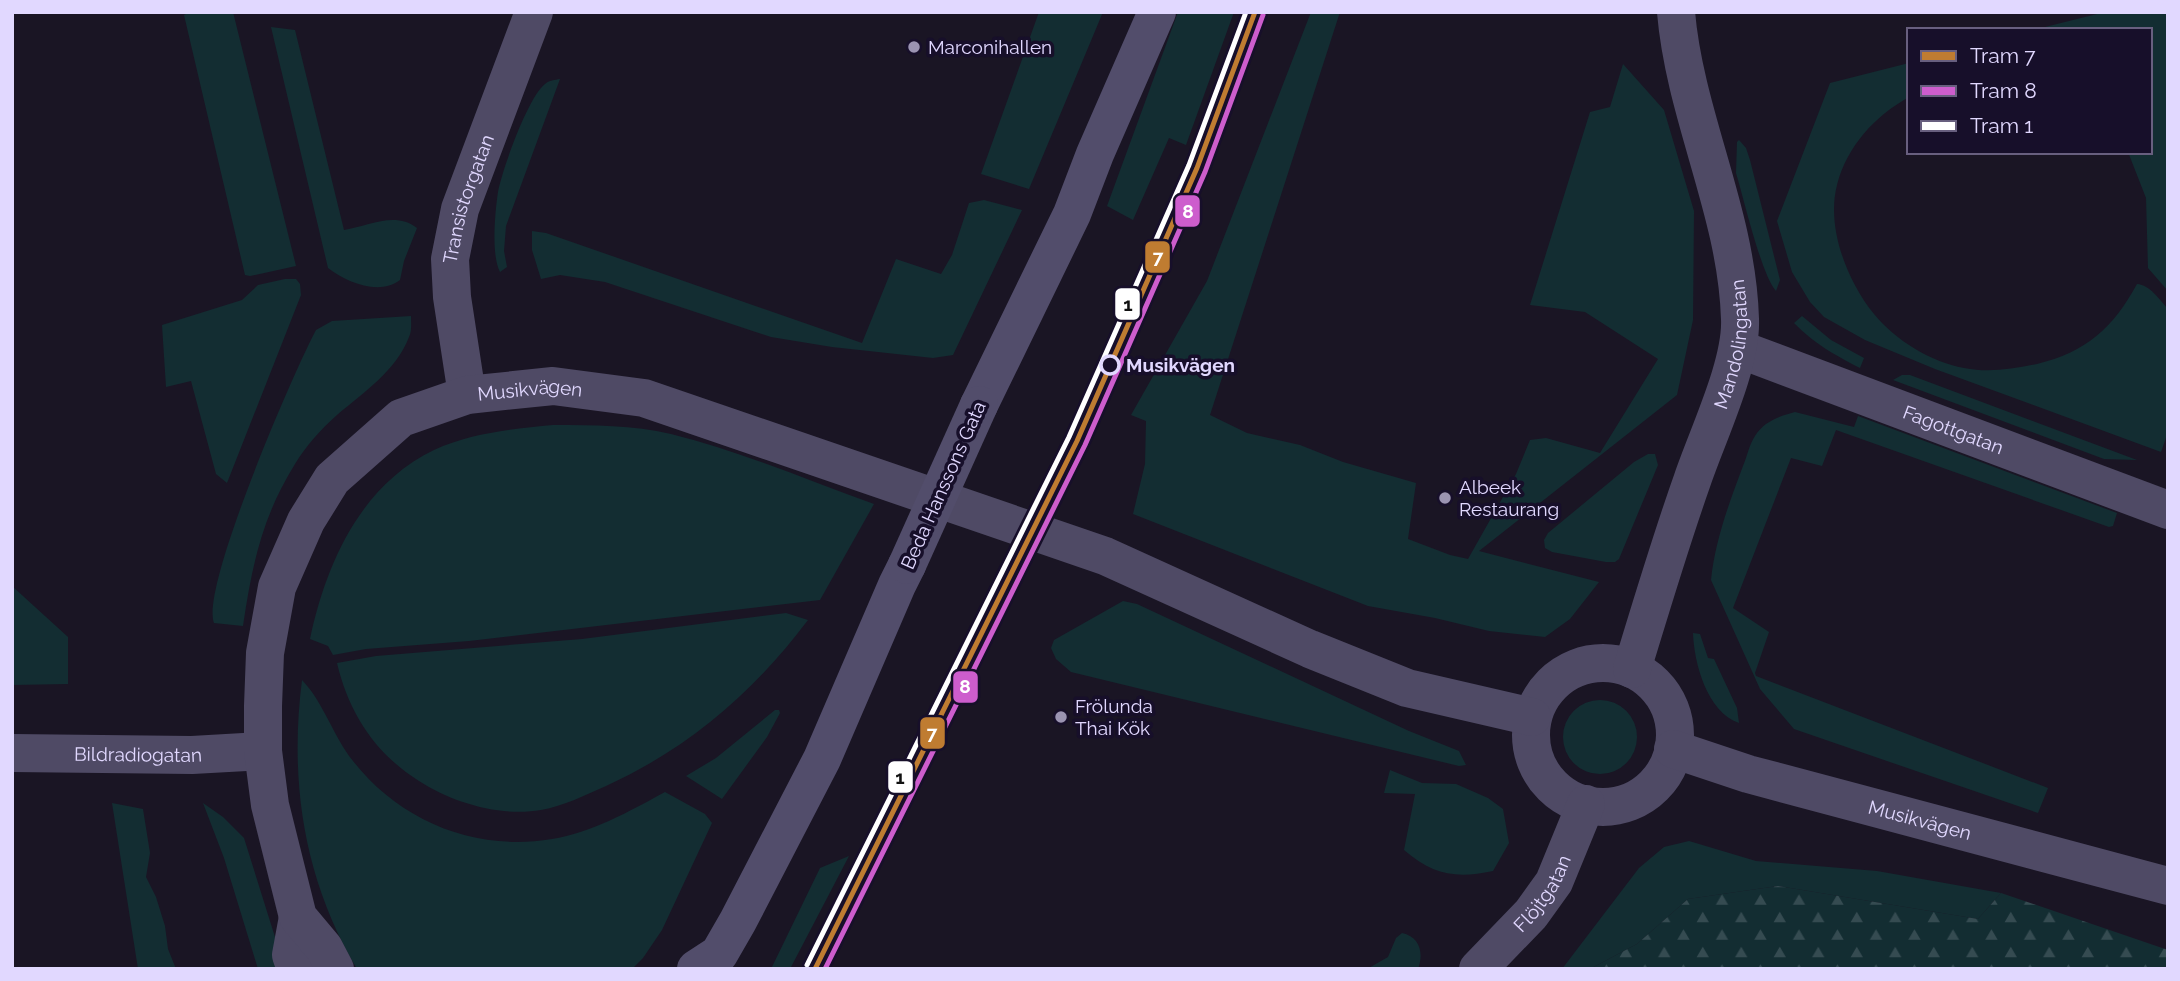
<svg xmlns="http://www.w3.org/2000/svg" width="2180" height="981" viewBox="0 0 2180 981" font-family="Raleway,sans-serif">
	<defs>
		<pattern id="forest-firs" width="22" height="20" patternUnits="userSpaceOnUse" patternTransform="scale(1.75)"><rect width="22" height="20" fill="#132d32"/><path d="M5 1l3.5 6h-7zM16 11l3.5 6h-7z" fill="#354b51"/></pattern>
	</defs>
	<rect width="100%" height="100%" fill="#1a1524"/>
	<path fill="#132d32" d="M 190,12 L 233,12 L 296,266 L 250,276 L 245,275 L 184,15 Z
		M 1039,12 L 1103,12 L 1029,189 L 981,174 Z
		M 1178,12 L 1234,12 L 1186,145 L 1169,138 L 1133,220 L 1107,206 Z
		M 1311,12 L 1340,12 L 1210,415 L 1247,433 L 1300,445 L 1343,462 L 1416,483 L 1408,539 L 1450,555 L 1468,559 L 1516,474 L 1530,440 L 1546,438 L 1600,453 L 1658,359 L 1585,312 L 1530,305 L 1590,112 L 1610,107 L 1623,64 L 1664,110 L 1694,211 L 1693,320 L 1677,395 L 1479,551 L 1599,582 L 1570,619 L 1545,637 L 1489,631 L 1435,618 L 1368,606 L 1133,514 L 1145,464 L 1146,421 L 1131,415 L 1207,281 Z
		M 2105,12 L 2168,12 L 2168,291 L 2148,268 L 2146,198 L 2128,152 L 2150,152 L 2150,30 L 2033,30 Z
		M 271,27 L 295,30 L 344,230 C 369,226 395,211 417,228 L 404,261 L 400,280 C 379,296 346,282 328,268 Z
		M 1909,63 L 1909,97 C 1875,116 1847,146 1837,185 C 1826,227 1847,281 1874,314 C 1895,340 1931,362 1964,368 C 1989,373 2012,369 2037,364 C 2086,352 2113,328 2137,284 C 2150,285 2159,299 2168,309 L 2168,432 L 2161,452 L 1935,369 L 1865,340 L 1824,317 L 1810,302 L 1792,272 L 1777,221 L 1830,83 Z
		M 560,79 L 506,226 L 504,251 L 507,267 L 500,272 C 491,255 495,212 498,192 C 502,170 528,97 545,84 C 549,80 555,80 560,79 Z
		M 1739,140 L 1746,148 L 1750,160 L 1780,280 L 1776,291 C 1761,274 1744,199 1736,173 L 1737,142 Z
		M 984,200 L 1022,210 L 953,355 L 933,358 L 832,347 L 771,337 L 605,282 L 560,275 L 541,279 L 532,250 L 532,231 L 546,233 L 862,343 L 896,259 L 941,274 L 952,255 L 969,203 Z
		M 285,279 L 296,279 L 300,284 L 301,295 L 227,483 L 216,474 L 191,381 L 166,387 L 162,325 L 242,300 L 258,285 Z
		M 411,316 C 411,323 412,331 409,337 C 396,371 363,393 337,415 C 321,429 306,446 295,464 C 262,517 252,565 243,626 L 214,623 C 200,588 294,371 316,330 L 332,321 Z
		M 1802,316 L 1831,340 L 1864,358 L 1860,368 C 1833,354 1815,344 1794,323 Z
		M 1902,375 L 1910,375 L 2137,460 L 2104,459 L 1893,380 Z
		M 1795,412 L 1854,427 L 1858,416 L 2117,513 L 2113,526 L 2109,527 L 1836,430 L 1822,466 L 1791,458 L 1733,608 L 1769,632 L 1755,673 L 1756,676 L 2048,788 L 2038,813 L 1794,729 L 1760,689 L 1711,580 C 1715,541 1729,503 1743,466 C 1747,457 1749,445 1755,436 C 1764,421 1780,416 1795,412 Z
		M 553,425 C 593,425 633,425 671,434 C 740,451 807,480 874,504 L 820,600 L 469,641 L 366,649 L 333,655 L 328,646 L 310,639 C 326,563 361,485 434,450 C 471,433 513,429 553,425 Z
		M 1648,454 L 1655,454 L 1658,465 L 1619,559 L 1615,562 L 1606,562 L 1552,552 L 1545,548 L 1544,540 L 1548,533 L 1634,462 Z
		M 12,586 L 68,637 L 68,684 L 12,685 Z
		M 1123,601 L 1137,604 L 1409,731 L 1459,751 L 1466,765 L 1459,766 L 1071,672 L 1056,659 L 1051,648 L 1054,640 Z
		M 786,613 L 808,620 C 753,693 689,748 606,786 C 585,795 564,806 541,810 C 501,817 453,803 419,781 C 376,754 349,714 337,663 L 376,656 L 582,639 Z
		M 1693,633 L 1700,634 L 1708,658 L 1714,659 L 1737,708 L 1739,723 C 1707,712 1694,663 1693,633 Z
		M 302,680 C 324,703 333,736 353,761 C 400,821 475,852 552,839 C 591,833 630,811 665,792 L 705,814 L 712,823 L 662,930 L 643,958 L 632,969 L 357,969 C 304,880 289,782 302,680 Z
		M1563 737a37 37 0 1 1 74 0a37 37 0 1 1-74 0Z
		M 775,710 L 779,710 L 780,713 L 767,737 L 722,799 L 686,776 L 716,758 Z
		M 1390,770 L 1422,783 L 1456,784 L 1488,798 L 1503,809 L 1509,843 L 1493,871 C 1456,879 1433,875 1404,850 L 1415,794 L 1384,793 Z
		M 112,803 L 143,809 L 150,853 L 146,877 L 156,897 L 165,926 L 168,949 L 176,969 L 138,969 Z
		M 203,803 L 223,817 L 244,838 L 285,969 L 258,969 L 224,858 Z
		M 1689,841 L 1756,861 L 1877,871 L 2001,893 L 1978,919 L 1778,886 L 1688,899 L 1637,944 L 1590,969 L 1562,969 L 1639,868 L 1664,847 Z
		M 849,856 L 790,969 L 771,969 L 820,868 Z
		M 1402,933 C 1420,937 1424,953 1418,969 L 1367,969 L 1388,957 L 1396,938 Z"/>
	<path fill="url(#forest-firs)" d="M 1778,886 L 1978,919 L 2001,893 L 2168,950 L 2168,969 L 1590,969 L 1637,944 L 1688,899 Z"/>
	<g fill="none" stroke-linecap="round" stroke-linejoin="round">
		<g stroke="#4f4a65" stroke-width="38">
			<path id="s1" d="M 1739,349 L 2168,510"/>
			<path id="s2" d="M 467,395 L 452,297 L 450,259 L 460,209 L 534,12"/>
			<circle cx="1603" cy="735" r="72"/>
			<path id="s3" d="M 1632,669 C 1651,607 1670,543 1692,481 C 1707,436 1742,365 1740,319 C 1737,213 1685,117 1676,12"/>
			<path id="s4" d="M 1673,749 L 1748,774 L 2168,886"/>
			<path id="s5" d="M 12,753 L 192,755 L 263,751"/>
			<path d="M 296,969 L 291,955 L 298,917"/>
			<path id="s6" d="M 335,969 L 324,948 L 298,917 L 270,805 L 263,751 L 263,706 L 265,653 L 277,587 L 306,521 L 332,479 L 401,418 L 467,395 L 553,386 L 644,398 L 1105,556 L 1310,649 L 1407,688 L 1532,717"/>
			<path id="s7" d="M 1478,969 L 1531,914 L 1554,882 L 1586,804"/>
		</g>
		<path stroke="#524d6b" stroke-width="38" d="M 979,405 L 1072,214 L 1095,154 L 1157,12
			M 696,969 L 719,954 L 738,921 L 822,759 L 897,585 L 907,565"/>
		<path stroke="#524d6b" stroke-width="38" d="M 907,565 L 979,405"/>
		<g stroke="#170f2a" stroke-width="10">
			<path id="tram-1" d="M 815,969 L 1077,441 L 1197,168 L 1255,12"/>
		</g>
		<g stroke="#170f2a" stroke-width="10">
			<path id="tram-2" d="M 825,969 L 1085,445 L 1205,172 L 1263,15"/>
		</g>
		<g stroke="#170f2a" stroke-width="10">
			<path id="tram-3" d="M 807,965 L 1069,437 L 1189,165 L 1246,12"/>
		</g>
		<use href="#tram-1" stroke="#bf7c31" stroke-width="5"/>
		<use href="#tram-2" stroke="#cd5dcd" stroke-width="5"/>
		<use href="#tram-3" stroke="#fff" stroke-width="5"/>
	</g>
	<g fill="#9b94b2" stroke="#170f2a" stroke-width="2.5">
		<circle cx="914" cy="47" r="7"/>
		<circle cx="1445" cy="498" r="7"/>
		<circle cx="1061" cy="717" r="7"/>
	</g>
	<circle fill="#170f2a" stroke="#e1d8ff" stroke-width="3.5" cx="1110" cy="365" r="9"/>
	<g text-anchor="middle" dominant-baseline="central" stroke-width="7" stroke-linejoin="round" paint-order="stroke">
		<g font-size="19" fill="#e1d8ff" stroke="#170f2a" text-anchor="start">
			<text x="928" y="47">Marconihallen</text>
			<text x="1459" y="487">Albeek<tspan x="1459" dy="22">Restaurang</tspan></text>
			<text x="1075" y="706">Frölunda<tspan x="1075" dy="22">Thai Kök</tspan></text>
		</g>
		<g font-size="19" fill="#e1d8ff" stroke="#170f2a">
			<text stroke="none"><textPath href="#s2" startOffset="200">Transistorgatan</textPath></text>
			<text stroke="none"><textPath href="#s3" startOffset="341">Mandolingatan</textPath></text>
			<text stroke="none"><textPath href="#s6" startOffset="746">Musikvägen</textPath></text>
			<text stroke="none"><textPath href="#s1" startOffset="229">Fagottgatan</textPath></text>
			<text transform="translate(943 485) rotate(-66)">Beda Hanssons Gata</text>
			<text stroke="none"><textPath href="#s5" startOffset="126">Bildradiogatan</textPath></text>
			<text stroke="none"><textPath href="#s4" startOffset="257">Musikvägen</textPath></text>
			<text stroke="none"><textPath href="#s7" startOffset="100">Flöjtgatan</textPath></text>
		</g>
		<g font-size="19" font-weight="bold" fill="#e1d8ff" stroke="#170f2a" text-anchor="start">
			<text x="1126" y="365">Musikvägen</text>
		</g>
	</g>
	<g stroke="#170f2a" stroke-width="2.5">
		<rect x="1174" y="194" width="27" height="34" rx="7" fill="#cd5dcd"/>
		<rect x="1144" y="240" width="27" height="34" rx="7" fill="#bf7c31"/>
		<rect x="1114" y="287" width="27" height="34" rx="7" fill="#fff"/>
		<rect x="952" y="670" width="27" height="34" rx="7" fill="#cd5dcd"/>
		<rect x="919" y="716" width="27" height="34" rx="7" fill="#bf7c31"/>
		<rect x="887" y="760" width="27" height="34" rx="7" fill="#fff"/>
	</g>
	<g font-size="19" text-anchor="middle" font-weight="bold" fill="#fff">
		<text x="1188" y="218">8</text>
		<text x="1158" y="264">7</text>
		<text x="965" y="693">8</text>
		<text x="932" y="740">7</text>
	</g>
	<g font-size="19" text-anchor="middle" font-weight="bold" fill="#111">
		<text x="1128" y="311">1</text>
		<text x="900" y="784">1</text>
	</g>
	<rect width="2180" height="981" fill="none" stroke="#e1d8ff" stroke-width="28"/>
	<rect x="1907" y="28" width="245" height="126" fill="#170f2a" stroke="#685f7f" stroke-width="2"/>
	<rect x="1921" y="51" width="35" height="10" fill="#bf7c31" stroke="#685f7f" stroke-width="2"/>
	<text x="1970" y="63" font-size="21" fill="#e1d8ff">Tram 7</text>
	<rect x="1921" y="86" width="35" height="10" fill="#cd5dcd" stroke="#685f7f" stroke-width="2"/>
	<text x="1970" y="98" font-size="21" fill="#e1d8ff">Tram 8</text>
	<rect x="1921" y="121" width="35" height="10" fill="#ffffff" stroke="#685f7f" stroke-width="2"/>
	<text x="1970" y="133" font-size="21" fill="#e1d8ff">Tram 1</text>
</svg>
